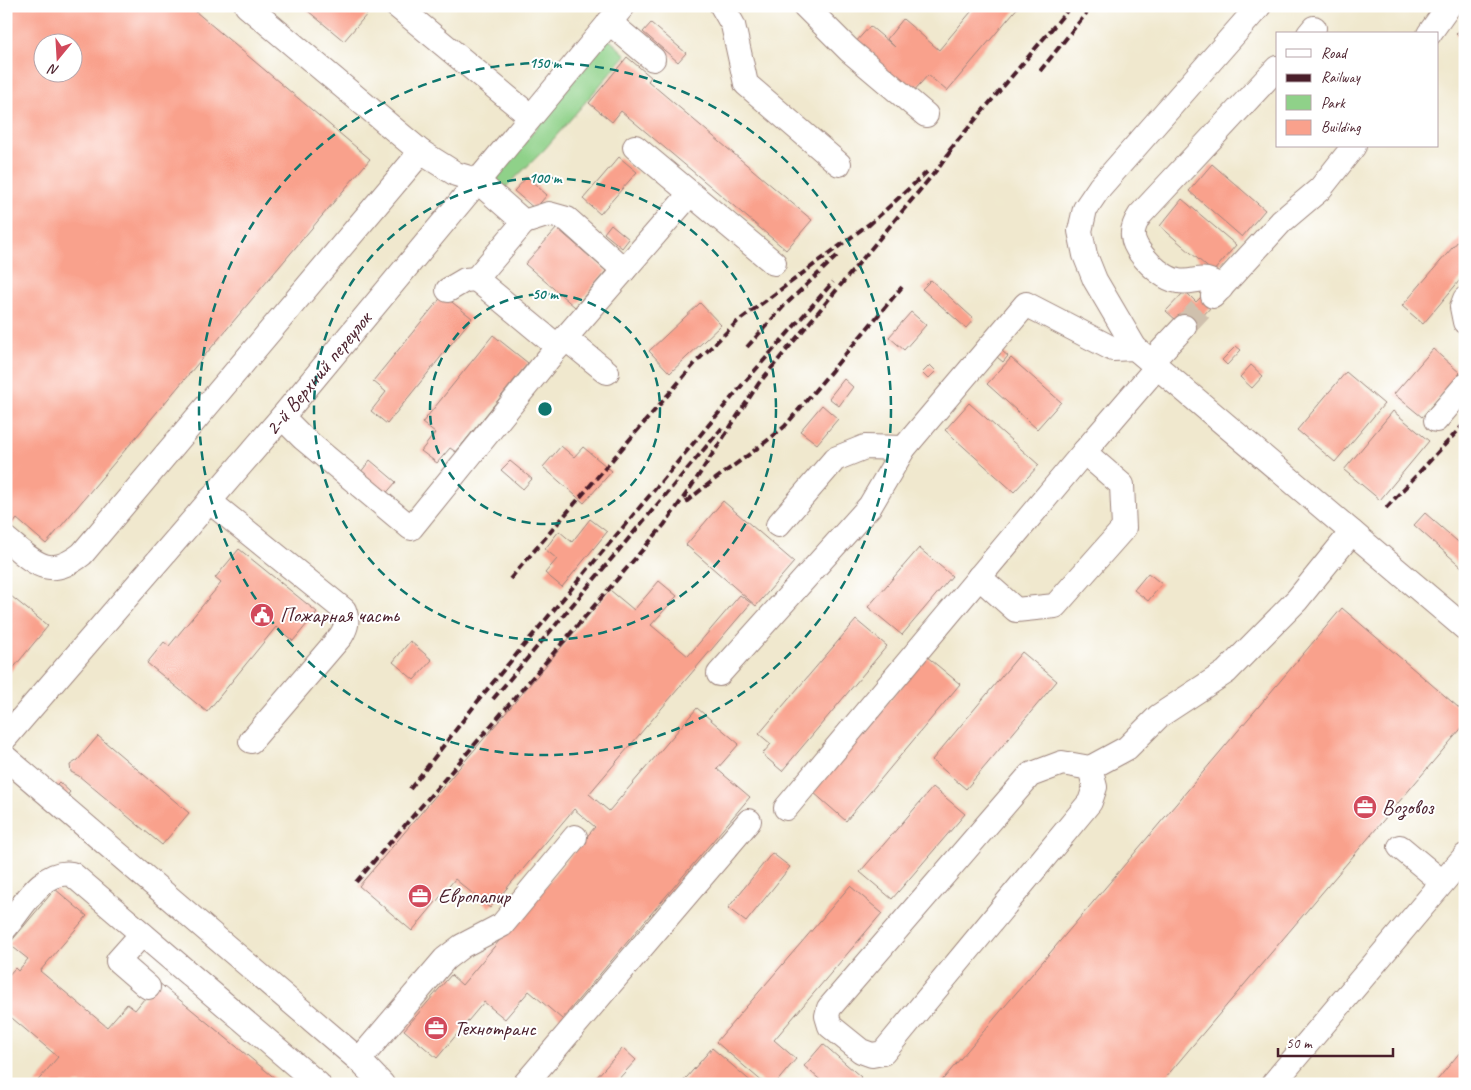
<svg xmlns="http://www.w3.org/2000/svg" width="1471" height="1090" viewBox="0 0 1471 1090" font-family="Caveat,sans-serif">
	<rect width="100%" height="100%" fill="#fff"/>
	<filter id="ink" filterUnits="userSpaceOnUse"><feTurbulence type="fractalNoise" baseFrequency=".02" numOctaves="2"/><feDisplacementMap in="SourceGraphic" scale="10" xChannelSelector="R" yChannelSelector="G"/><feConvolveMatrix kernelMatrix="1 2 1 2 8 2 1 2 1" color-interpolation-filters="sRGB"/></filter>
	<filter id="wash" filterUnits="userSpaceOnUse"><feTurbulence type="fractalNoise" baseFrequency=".0096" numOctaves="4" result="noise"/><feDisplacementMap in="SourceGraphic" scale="20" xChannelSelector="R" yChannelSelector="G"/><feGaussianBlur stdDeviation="1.12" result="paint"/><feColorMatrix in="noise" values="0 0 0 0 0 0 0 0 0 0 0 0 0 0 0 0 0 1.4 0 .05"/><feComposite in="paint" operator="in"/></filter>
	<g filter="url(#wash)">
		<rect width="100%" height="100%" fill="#f0e8ce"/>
		<path fill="#8fd189" stroke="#6c785a" d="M 606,40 L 611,41 L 626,55 L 544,150 L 503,190 L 498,185 L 497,177 Z"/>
		<g id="blocks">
			<path fill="#f9a18c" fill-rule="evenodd" d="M 6,6 L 189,6 L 370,159 L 46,544 L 17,519 L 9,529 L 6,527 ZM 42,42 L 72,42 L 72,72 L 42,72 Z
				M 302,6 L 374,6 L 344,41 Z
				M 976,6 L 1019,6 L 947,91 L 928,75 L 912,93 L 854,44 L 870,26 L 895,47 L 887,39 L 903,19 L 939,50 Z
				M 651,23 L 686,53 L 678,62 L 643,32 Z
				M 1465,24 L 1465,41 L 1456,34 Z
				M 627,57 L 651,77 L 648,81 L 812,220 L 786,250 L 621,111 L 612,122 L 589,103 Z
				M 619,157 L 637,172 L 600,214 L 583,199 Z
				M 1212,164 L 1265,210 L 1242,237 L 1189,191 Z
				M 527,177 L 547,195 L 535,209 L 514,191 Z
				M 1182,199 L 1236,245 L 1213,272 L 1160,226 Z
				M 611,224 L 629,239 L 622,248 L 604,233 Z
				M 557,228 L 606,271 L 575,307 L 525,264 Z
				M 1465,233 L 1465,274 L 1423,324 L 1402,306 Z
				M 931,280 L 974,319 L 966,328 L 922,289 Z
				M 1208,290 L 1218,300 L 1188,331 L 1166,311 L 1185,291 L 1196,302 Z
				M 443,295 L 472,318 L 387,424 L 371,411 L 386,392 L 373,381 Z
				M 700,303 L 721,325 L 670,373 L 649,351 Z
				M 911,312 L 926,325 L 904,350 L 889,337 Z
				M 493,335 L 528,363 L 456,452 L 450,448 L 437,463 L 421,451 L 435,433 L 422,423 Z
				M 1236,346 L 1241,350 L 1227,365 L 1222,360 Z
				M 997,347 L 1008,356 L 1003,362 L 992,353 Z
				M 1433,349 L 1460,373 L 1422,417 L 1394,394 Z
				M 1011,358 L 1061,402 L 1037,429 L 987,384 Z
				M 930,365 L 936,371 L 928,379 L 922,373 Z
				M 1251,365 L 1263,376 L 1252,388 L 1240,377 Z
				M 1346,372 L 1384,404 L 1335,462 L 1297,430 Z
				M 844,379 L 853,387 L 839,406 L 829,398 Z
				M 969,403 L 1039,465 L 1014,492 L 945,430 Z
				M 822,405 L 838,419 L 817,444 L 800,431 Z
				M 1393,411 L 1429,441 L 1380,500 L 1344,470 Z
				M 561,446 L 574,457 L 583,447 L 612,471 L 584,503 L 543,467 Z
				M 370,460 L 396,482 L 383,497 L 358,476 Z
				M 510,461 L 532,479 L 523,489 L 501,470 Z
				M 723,501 L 794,562 L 756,606 L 686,545 Z
				M 1425,513 L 1465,548 L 1465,570 L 1414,525 Z
				M 590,519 L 607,532 L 562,587 L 545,573 L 557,559 L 545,549 L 559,531 L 572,542 Z
				M 919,548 L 952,576 L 902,635 L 868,607 Z
				M 239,549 L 317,612 L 293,641 L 276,627 L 207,712 L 147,663 L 164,642 L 169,646 L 221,583 L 215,578 Z
				M 1148,573 L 1162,584 L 1148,601 L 1134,590 Z
				M 659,581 L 677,596 L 651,625 L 688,656 L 740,595 L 751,603 L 589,794 L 609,811 L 697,708 L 739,744 L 717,769 L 750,797 L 562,1019 L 529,991 L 505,1019 L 484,1002 L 437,1058 L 404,1030 L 451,975 L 462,985 L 595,827 L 574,809 L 490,908 L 455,879 L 412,931 L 359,886 L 610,590 L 634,610 Z
				M 6,592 L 48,626 L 6,677 Z
				M 1342,608 L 1465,713 L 1465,724 L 1160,1084 L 939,1084 Z
				M 856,620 L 887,646 L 782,771 L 762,754 L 771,744 L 759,734 Z
				M 410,641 L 432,660 L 414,680 L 393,662 Z
				M 1022,652 L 1057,681 L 966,789 L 932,760 Z
				M 926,656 L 960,684 L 846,821 L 813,792 Z
				M 98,736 L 189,813 L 162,845 L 79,776 L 71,772 L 70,765 L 78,760 Z
				M 59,782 L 70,792 L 65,798 L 54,787 Z
				M 933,787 L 965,814 L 892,899 L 860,872 Z
				M 772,853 L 790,867 L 746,922 L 728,908 Z
				M 850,886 L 882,913 L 774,1040 L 796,1059 L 775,1084 L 765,1084 L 716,1042 Z
				M 55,889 L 87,916 L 40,971 L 107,1027 L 127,1004 L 135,1010 L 158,982 L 282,1084 L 35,1084 L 58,1057 L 6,1013 L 6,978 L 15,968 L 18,971 L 28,959 L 9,944 Z
				M 823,1044 L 861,1077 L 856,1084 L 825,1084 L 804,1066 Z
				M 1465,1046 L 1465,1084 L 1434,1084 Z
				M 623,1048 L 636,1060 L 614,1084 L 598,1084 L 594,1080 Z
				M 712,1048 L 754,1084 L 681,1084 Z"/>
		</g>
	</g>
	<g filter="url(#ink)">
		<use href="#blocks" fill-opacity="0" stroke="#9d847c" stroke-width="1"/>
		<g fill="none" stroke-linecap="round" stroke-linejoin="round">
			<path stroke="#cfc0ad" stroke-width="24" stroke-dasharray="24 12" stroke-linecap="butt" d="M 1184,327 L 1213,296"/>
			<g stroke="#9d847c" stroke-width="26">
				<g id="minor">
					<path d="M 397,6 L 530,116"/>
					<path d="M 722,6 L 733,25 L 746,84 L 839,164"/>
					<path d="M 805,6 L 849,50 L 926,115"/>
					<path d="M 1259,6 L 1100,187 L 1085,209 L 1080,231 L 1085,255 L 1095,280 L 1135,348 L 1465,628"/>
					<path d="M 609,22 L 653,59"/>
					<path d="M 1309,34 L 1314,28"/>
					<path d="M 1429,34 L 1449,6"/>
					<path d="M 635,147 L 774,263"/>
					<path d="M 421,152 L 456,174 L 476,180 L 524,222 L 549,214 L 567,219 L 624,270"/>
					<path d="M 524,222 L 476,279 L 558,347"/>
					<path d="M 1221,288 C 1202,272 1197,284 1178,281 C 1162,279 1134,252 1133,236 C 1132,228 1136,221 1140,215 L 1277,68"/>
					<path d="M 448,290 L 465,280 L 476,279"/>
					<path d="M 1213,296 L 1281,222 L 1320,189 L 1354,146"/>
					<path d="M 1465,299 L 1462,307 L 1465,322"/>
					<path d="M 565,338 L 607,372"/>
					<path d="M 1151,362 L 1184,327"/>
					<path d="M 282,417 L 303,438 L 411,528 L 565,338 L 690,194"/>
					<path d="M 1436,420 L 1465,386"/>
					<path d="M 209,501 L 344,610 C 348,621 347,626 341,636 L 251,741"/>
					<path d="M 778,525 L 835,459 L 865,447 L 904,448"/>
					<path d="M 6,539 C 34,562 48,581 82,554 L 421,152 L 247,6"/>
					<path d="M 979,577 L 1016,610 L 1055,606 L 1124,528 L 1122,485 L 1084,452 L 1157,367"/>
					<path d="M 719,674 L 870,506 L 904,448 L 1026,304 L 1113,349 L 1135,348"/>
					<path id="s1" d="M 6,737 L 282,417 L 623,6"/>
					<path d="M 6,758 L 359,1060 L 445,959 L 462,946 L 502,925 L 575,837"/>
					<path d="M 1090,768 L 1095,787 L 1090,802 L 883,1053 L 872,1055 L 861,1051 L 830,1026 L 827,1016 L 829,1008 L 1030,775 L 1062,763 L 1090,768 L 1127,748 L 1159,716 L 1226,672 L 1297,600 L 1352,532"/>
					<path d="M 786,808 L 1084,452"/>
					<path d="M 1400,847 L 1442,882"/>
					<path d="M 6,927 C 23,907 42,869 72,874 L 318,1084"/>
					<path d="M 142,934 L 118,961 L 148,987"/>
					<path d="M 359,1060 L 382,1084"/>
					<path d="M 525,1084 L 749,821"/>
					<path d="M 1273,1084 L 1465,856"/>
				</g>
			</g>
			<use href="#minor" stroke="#fff" stroke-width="24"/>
			<path stroke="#4a1f2b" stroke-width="4" stroke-dasharray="8 4" stroke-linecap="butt" d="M 1040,71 L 1092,6
				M 949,151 L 1071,6
				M 868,226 L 927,172
				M 747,347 L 784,306 L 839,254
				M 686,502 C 718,475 754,453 785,426 L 902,287
				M 1386,508 L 1465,423
				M 510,579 L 697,361 L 737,322 L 873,221
				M 493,699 L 722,428
				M 410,789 L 485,692 L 743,384 L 833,282
				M 356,882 L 664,525 L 691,487 L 759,383 L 940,166 L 954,146"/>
		</g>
	</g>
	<g fill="none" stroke="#0f766e" stroke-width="2.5" stroke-dasharray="9 6">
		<circle cx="545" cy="409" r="115"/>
		<circle cx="545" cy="409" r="231"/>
		<circle cx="545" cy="409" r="346"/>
	</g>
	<defs>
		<g id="civic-disc" transform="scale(1.25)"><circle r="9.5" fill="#d1495b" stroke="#fff"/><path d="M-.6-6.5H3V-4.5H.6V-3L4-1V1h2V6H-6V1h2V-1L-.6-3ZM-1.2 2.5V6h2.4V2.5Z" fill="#fff"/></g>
		<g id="office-disc" transform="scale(1.25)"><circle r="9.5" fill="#d1495b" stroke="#fff"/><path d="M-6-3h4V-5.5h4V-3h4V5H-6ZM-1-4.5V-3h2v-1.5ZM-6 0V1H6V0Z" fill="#fff"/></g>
	</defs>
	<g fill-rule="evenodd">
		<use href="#civic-disc" x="262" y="615"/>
		<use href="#office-disc" x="1365" y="807"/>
		<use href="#office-disc" x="420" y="896"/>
		<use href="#office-disc" x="436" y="1028"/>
	</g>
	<g text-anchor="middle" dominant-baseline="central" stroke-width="4" stroke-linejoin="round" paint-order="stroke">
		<g font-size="21" fill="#4a1f2b" stroke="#fff">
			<text stroke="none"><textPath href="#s1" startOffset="479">2-й Верхний переулок</textPath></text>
		</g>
		<g font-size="21" fill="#4a1f2b" stroke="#fff" text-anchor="start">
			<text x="280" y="615">Пожарная часть</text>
			<text x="1382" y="807">Возовоз</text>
			<text x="438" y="896">Европапир</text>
			<text x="454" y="1028">Технотранс</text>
		</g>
	</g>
	<circle cx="545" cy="409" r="8" fill="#0f766e" stroke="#fff" stroke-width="2.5"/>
	<g font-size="15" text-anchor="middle" font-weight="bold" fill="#0f766e" stroke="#fff" stroke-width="4" stroke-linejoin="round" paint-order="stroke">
		<text x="545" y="68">150 m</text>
		<text x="545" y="183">100 m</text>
		<text x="545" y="299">50 m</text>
	</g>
	<rect width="1471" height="1090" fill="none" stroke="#fff" stroke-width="25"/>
	<rect x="1276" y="32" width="162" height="115" fill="#ffffff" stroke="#b7a5aa"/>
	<rect x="1286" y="49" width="25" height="8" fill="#ffffff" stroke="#b7a5aa"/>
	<text x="1321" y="58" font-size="15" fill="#4a1f2b">Road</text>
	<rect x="1286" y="74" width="25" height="8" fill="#4a1f2b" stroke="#b7a5aa"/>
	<text x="1321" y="82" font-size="15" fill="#4a1f2b">Railway</text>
	<rect x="1286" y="95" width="25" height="15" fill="#8fd189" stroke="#b7a5aa"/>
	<text x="1321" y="108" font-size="15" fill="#4a1f2b">Park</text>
	<rect x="1286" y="120" width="25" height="15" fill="#f9a18c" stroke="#b7a5aa"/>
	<text x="1321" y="132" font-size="15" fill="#4a1f2b">Building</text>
	<g transform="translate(58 58) rotate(198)"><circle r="24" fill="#ffffff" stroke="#b7a5aa"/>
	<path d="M0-4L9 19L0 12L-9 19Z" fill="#d1495b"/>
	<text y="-8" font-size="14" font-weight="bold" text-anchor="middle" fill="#4a1f2b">N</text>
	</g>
	<path d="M1278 1048v8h115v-8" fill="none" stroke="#4a1f2b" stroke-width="2.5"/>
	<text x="1286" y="1048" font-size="15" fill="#4a1f2b" stroke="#ffffff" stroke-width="4" paint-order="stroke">50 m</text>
</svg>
